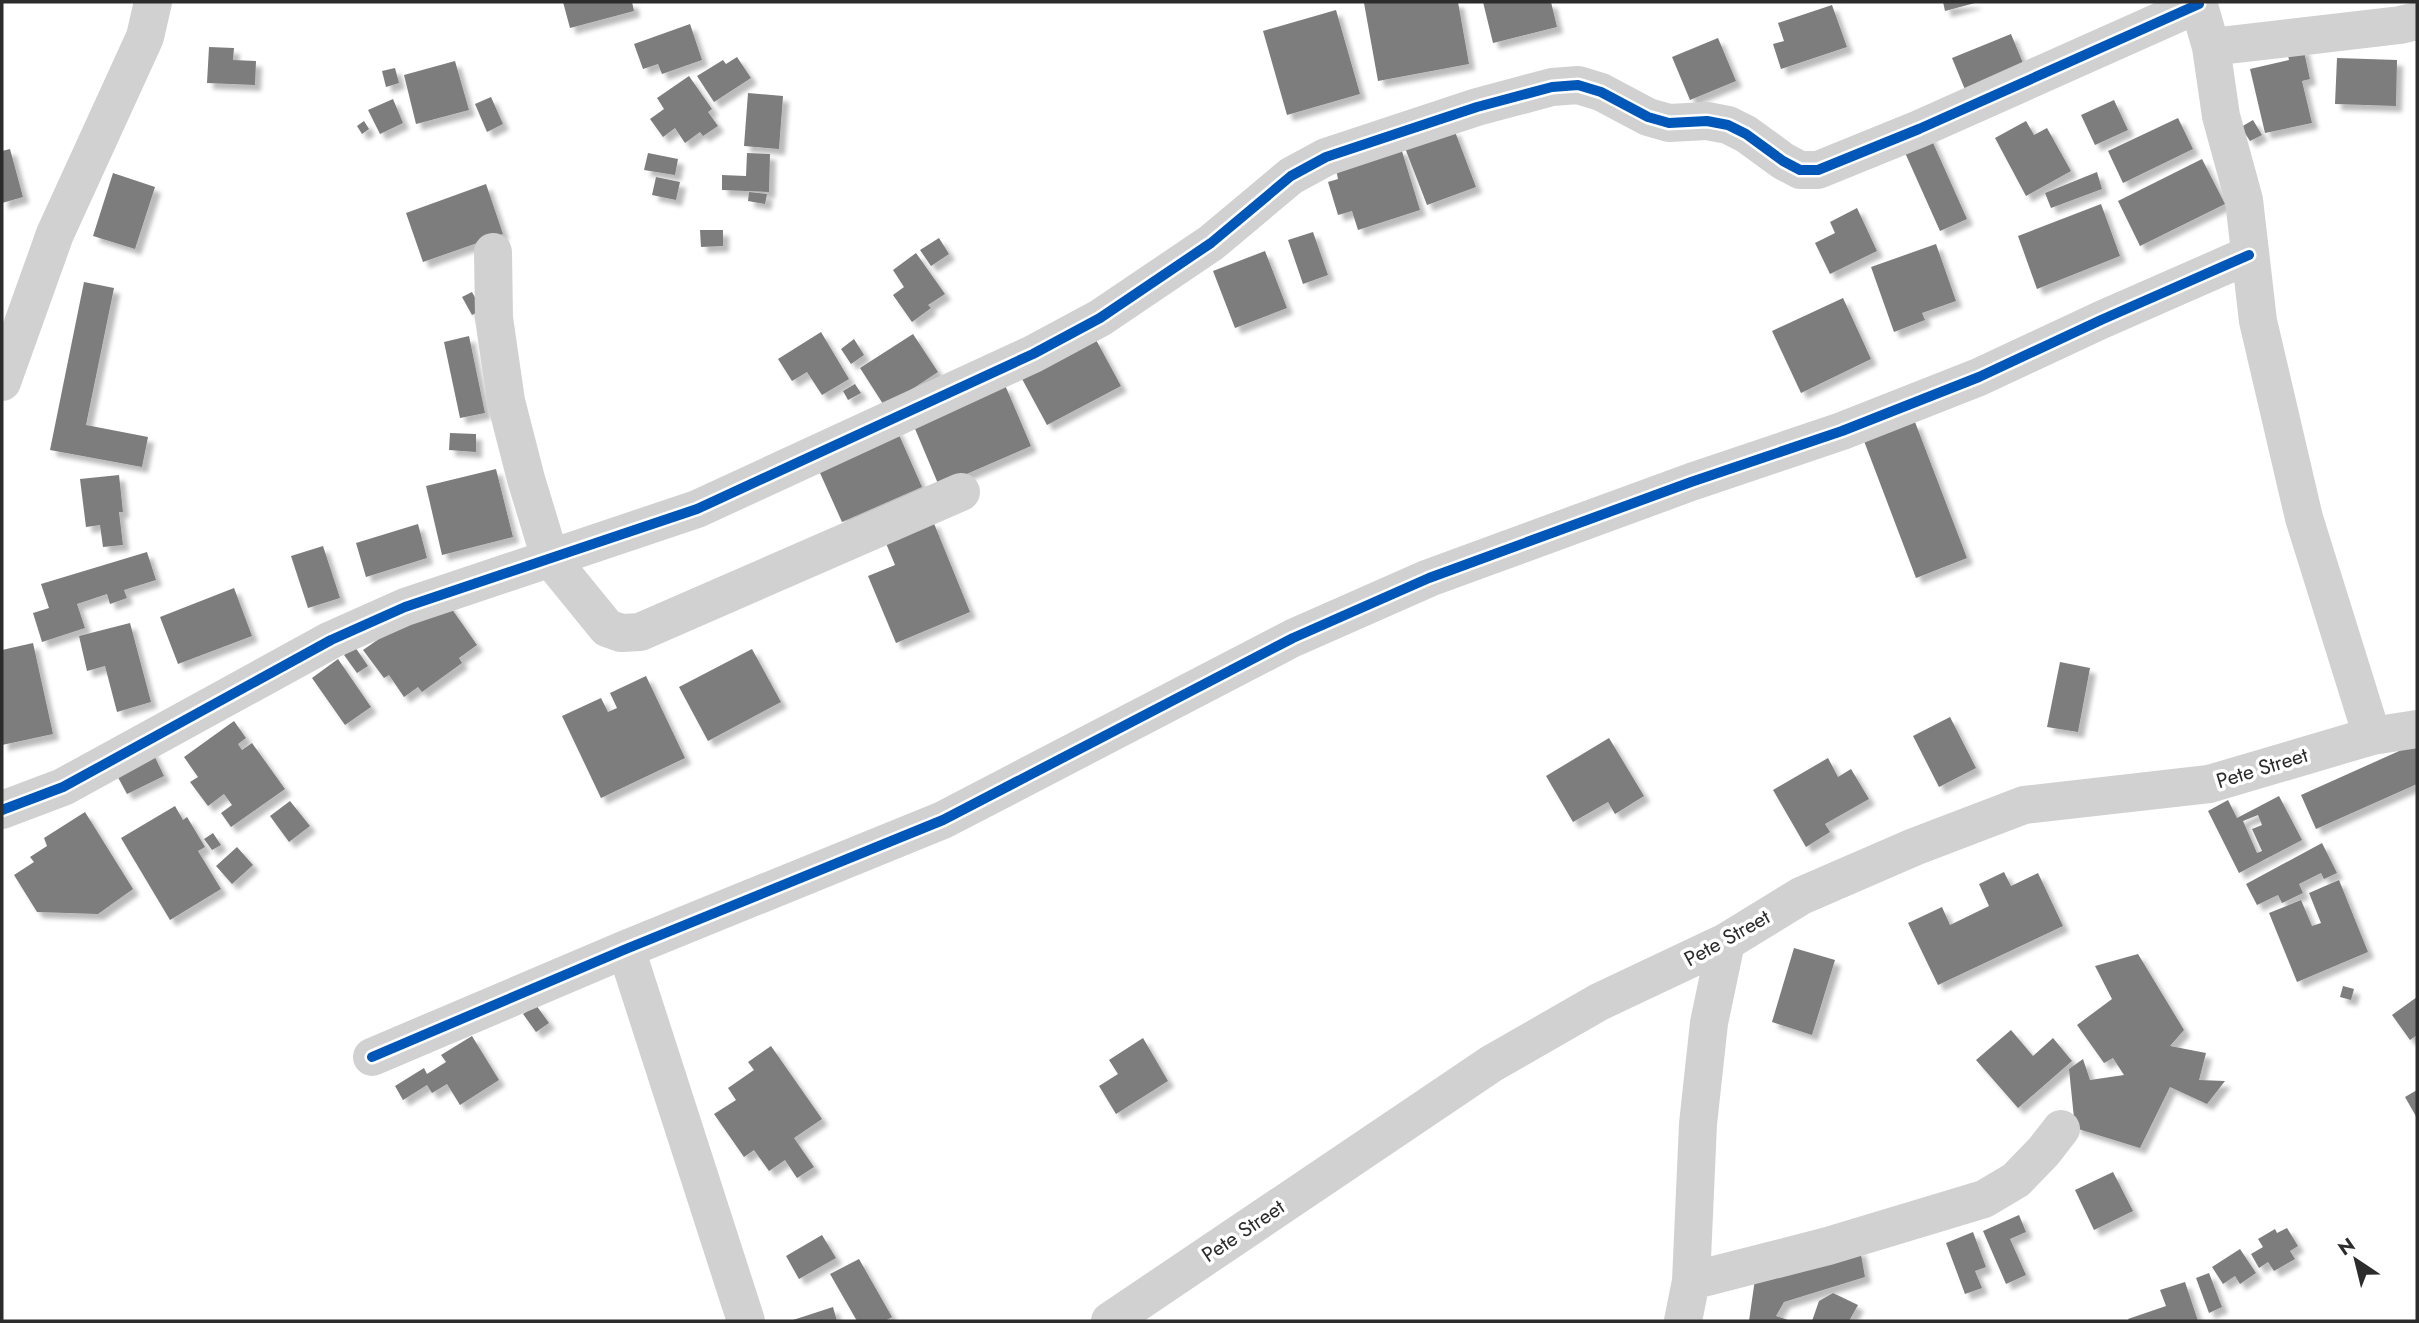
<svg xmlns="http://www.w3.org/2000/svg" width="2419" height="1323" viewBox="0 0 2419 1323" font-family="Jost,sans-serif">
	<defs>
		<filter id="shadow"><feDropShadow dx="6" dy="6" stdDeviation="2" flood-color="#0004"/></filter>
	</defs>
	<rect width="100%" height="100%" fill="#fff"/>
	<path fill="#7d7d7d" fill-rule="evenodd" filter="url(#shadow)" d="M 563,2 L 632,2 L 634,11 L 570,28 Z
		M 1373,2 L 1458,2 L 1469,64 L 1378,81 L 1364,3 Z
		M 1483,2 L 1551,2 L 1557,27 L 1493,43 Z
		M 1943,2 L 1975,2 L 1975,3 L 1945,11 Z
		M 1832,5 L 1847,47 L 1781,69 L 1773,44 L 1784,41 L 1778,23 Z
		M 1336,10 L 1360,94 L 1287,115 L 1263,31 Z
		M 690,24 L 702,60 L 662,74 L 658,64 L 643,69 L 634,44 Z
		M 2011,34 L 2025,68 L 1966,92 L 1952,58 Z
		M 1718,38 L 1736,81 L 1690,100 L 1672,57 Z
		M 209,47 L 234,48 L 233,60 L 256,61 L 255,85 L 207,83 Z
		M 2303,47 L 2310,79 L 2302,81 L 2312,123 L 2265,133 L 2250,69 L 2289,60 L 2287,51 Z
		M 737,57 L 751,78 L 714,102 L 697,76 L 723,60 L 726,64 Z
		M 2337,58 L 2397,60 L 2396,106 L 2335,104 Z
		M 455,61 L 469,110 L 416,124 L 404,75 Z
		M 395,68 L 399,83 L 386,87 L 382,71 Z
		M 689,76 L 712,109 L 708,112 L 718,126 L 703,136 L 700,132 L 685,143 L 675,128 L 663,137 L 650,119 L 664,109 L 657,98 Z
		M 748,93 L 783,96 L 779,149 L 744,146 Z
		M 491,97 L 503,124 L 487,132 L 475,104 Z
		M 393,99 L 403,123 L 380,134 L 368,110 Z
		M 2114,100 L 2128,130 L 2095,145 L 2081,115 Z
		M 2178,118 L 2193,149 L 2123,183 L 2108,151 Z
		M 2253,120 L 2262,135 L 2250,141 L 2241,127 Z
		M 364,121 L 369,129 L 362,134 L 357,126 Z
		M 2026,121 L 2034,135 L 2047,128 L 2071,171 L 2026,196 L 1995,138 Z
		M 1454,129 L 1476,187 L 1427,205 L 1405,148 Z
		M 1929,134 L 1967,219 L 1940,231 L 1902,146 Z
		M 1401,148 L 1420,210 L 1358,230 L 1352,211 L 1338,215 L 1328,182 L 1338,179 L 1336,169 Z
		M 10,149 L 23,197 L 2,203 L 2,151 Z
		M 648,153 L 678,159 L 675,175 L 644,170 Z
		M 747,153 L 770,154 L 769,192 L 722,190 L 722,175 L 746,176 Z
		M 2202,159 L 2225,204 L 2140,246 L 2118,201 Z
		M 2097,172 L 2102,189 L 2051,208 L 2045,193 Z
		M 113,173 L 155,187 L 135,249 L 93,236 Z
		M 656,177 L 680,182 L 676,200 L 652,195 Z
		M 486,184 L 503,234 L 423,262 L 406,213 Z
		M 749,192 L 767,194 L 765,204 L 748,201 Z
		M 2101,204 L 2120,256 L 2037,289 L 2018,236 Z
		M 1857,208 L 1877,251 L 1830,274 L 1815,243 L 1835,233 L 1830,222 Z
		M 700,230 L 723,230 L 723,246 L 701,247 Z
		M 1313,232 L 1328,275 L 1303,284 L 1288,240 Z
		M 939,238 L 949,254 L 931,266 L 920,250 Z
		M 1936,244 L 1956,301 L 1922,313 L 1925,320 L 1894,332 L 1871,267 Z
		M 1265,251 L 1287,308 L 1235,328 L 1213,271 Z
		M 916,253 L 945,294 L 928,305 L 931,308 L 912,322 L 893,295 L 904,287 L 893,270 Z
		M 84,282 L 114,288 L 86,425 L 148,437 L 142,467 L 50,450 Z
		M 472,292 L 482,310 L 472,315 L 462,297 Z
		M 1843,298 L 1871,359 L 1801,393 L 1772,331 Z
		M 821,332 L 849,379 L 822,395 L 807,372 L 792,381 L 778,359 Z
		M 913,334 L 938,372 L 885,407 L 860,368 Z
		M 469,336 L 485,413 L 460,418 L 444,342 Z
		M 1095,338 L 1121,386 L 1047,425 L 1021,377 Z
		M 854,339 L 864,355 L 851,364 L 841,349 Z
		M 855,384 L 861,393 L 848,400 L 843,391 Z
		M 1005,385 L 1031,446 L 939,486 L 913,424 Z
		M 1915,422 L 1967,558 L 1916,578 L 1864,441 Z
		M 896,428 L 922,487 L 842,522 L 816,464 Z
		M 450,433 L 476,434 L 476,452 L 449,450 Z
		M 496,469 L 513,537 L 442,555 L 426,486 Z
		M 119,475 L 123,512 L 119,512 L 123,545 L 103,547 L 100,525 L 86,527 L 80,479 Z
		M 933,521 L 970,612 L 896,643 L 868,576 L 895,565 L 885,541 Z
		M 418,524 L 427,558 L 366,577 L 356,543 Z
		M 323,546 L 340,598 L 308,608 L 291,556 Z
		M 147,552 L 156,580 L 124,590 L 127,598 L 110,604 L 107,594 L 77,604 L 85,628 L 42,642 L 33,613 L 49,608 L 41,584 Z
		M 234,588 L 252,636 L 178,664 L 160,617 Z
		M 447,602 L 477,645 L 459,658 L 462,663 L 422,692 L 418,687 L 404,697 L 389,675 L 384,678 L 363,650 L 412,616 Z
		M 130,623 L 151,702 L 117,712 L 105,666 L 87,671 L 79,636 Z
		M 33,643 L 53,734 L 2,745 L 2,650 Z
		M 355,647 L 368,666 L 357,673 L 344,655 Z
		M 752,649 L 781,702 L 708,741 L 679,687 Z
		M 338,659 L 371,707 L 345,725 L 312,678 Z
		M 2060,662 L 2090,668 L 2078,732 L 2047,727 Z
		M 646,676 L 685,758 L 601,798 L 562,716 L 601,698 L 608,712 L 617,708 L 610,693 Z
		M 1950,717 L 1976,768 L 1939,787 L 1913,736 Z
		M 234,721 L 246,738 L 238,744 L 242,750 L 252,743 L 285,789 L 231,827 L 221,813 L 232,805 L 224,794 L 208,806 L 190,782 L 198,777 L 184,757 Z
		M 1609,738 L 1644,796 L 1615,814 L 1608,802 L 1573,822 L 1546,776 Z
		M 2417,743 L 2417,784 L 2316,829 L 2301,795 Z
		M 151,749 L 164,776 L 127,794 L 113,768 Z
		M 1828,758 L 1838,777 L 1851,769 L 1869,799 L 1825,824 L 1830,832 L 1806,847 L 1773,790 Z
		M 2279,796 L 2302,840 L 2239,873 L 2208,811 L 2228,800 L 2237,818 ZM 2258,815 L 2262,825 L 2252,829 L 2262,851 L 2257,853 L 2243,821 Z
		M 290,801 L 310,826 L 289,842 L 270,816 Z
		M 175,806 L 183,820 L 187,817 L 205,847 L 198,851 L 221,889 L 170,920 L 121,838 Z
		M 85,812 L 133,889 L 98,914 L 37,912 L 14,875 L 34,862 L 30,857 L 47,846 L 44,838 Z
		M 213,833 L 221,845 L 212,850 L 204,839 Z
		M 2322,843 L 2337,873 L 2324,879 L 2321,873 L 2299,884 L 2303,893 L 2282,903 L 2278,895 L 2257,905 L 2246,884 Z
		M 237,847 L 253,865 L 232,884 L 216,866 Z
		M 2004,872 L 2011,886 L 2038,873 L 2063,926 L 1938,985 L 1908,923 L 1942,907 L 1950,925 L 1989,906 L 1979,884 Z
		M 2339,880 L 2368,952 L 2297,982 L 2269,913 L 2301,900 L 2312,926 L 2321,923 L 2309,893 Z
		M 1794,948 L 1835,960 L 1812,1035 L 1772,1022 Z
		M 2138,954 L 2184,1030 L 2170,1046 L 2206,1053 L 2199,1080 L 2225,1081 L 2207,1104 L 2170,1087 L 2140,1148 L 2075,1128 L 2069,1069 L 2083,1059 L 2090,1080 L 2124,1075 L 2113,1058 L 2104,1063 L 2077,1025 L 2112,999 L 2095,966 Z
		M 2343,986 L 2354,989 L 2351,1000 L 2340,997 Z
		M 2417,997 L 2417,1035 L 2410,1040 L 2392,1015 Z
		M 536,1005 L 549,1023 L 536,1032 L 523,1014 Z
		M 2011,1030 L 2033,1056 L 2053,1038 L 2072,1061 L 2018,1108 L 1976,1060 Z
		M 472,1036 L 499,1080 L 460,1105 L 447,1084 L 432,1093 L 427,1085 L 403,1100 L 395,1086 L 424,1068 L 427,1074 L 446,1062 L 441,1055 Z
		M 1143,1038 L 1168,1081 L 1116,1114 L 1099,1086 L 1118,1074 L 1109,1060 Z
		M 771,1046 L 822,1119 L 794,1138 L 814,1167 L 797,1178 L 785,1160 L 769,1171 L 754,1150 L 744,1157 L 714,1114 L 736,1100 L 728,1088 L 754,1070 L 748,1062 Z
		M 2417,1090 L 2417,1118 L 2405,1097 Z
		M 2113,1172 L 2133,1211 L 2094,1230 L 2075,1190 Z
		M 2019,1215 L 2026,1232 L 2010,1239 L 2026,1275 L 2006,1284 L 1983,1231 Z
		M 2287,1228 L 2298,1246 L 2290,1251 L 2295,1259 L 2274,1271 L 2268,1262 L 2259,1268 L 2251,1254 L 2263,1247 L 2258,1239 L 2275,1229 L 2277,1233 Z
		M 1973,1232 L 1986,1267 L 1975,1271 L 1982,1288 L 1965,1294 L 1946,1243 Z
		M 822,1235 L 836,1258 L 799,1279 L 786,1256 Z
		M 1860,1249 L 1865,1277 L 1784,1302 L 1776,1316 L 1791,1321 L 1749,1321 L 1755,1279 Z
		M 2240,1249 L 2256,1273 L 2240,1284 L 2235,1276 L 2223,1284 L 2212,1267 Z
		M 859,1259 L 892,1317 L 885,1321 L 857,1321 L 830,1274 Z
		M 2209,1273 L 2222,1307 L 2209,1313 L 2196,1278 Z
		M 2185,1282 L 2198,1321 L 2129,1321 L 2128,1319 L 2166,1306 L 2160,1290 Z
		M 1833,1293 L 1858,1305 L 1849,1321 L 1812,1321 L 1819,1301 Z
		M 833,1307 L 837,1321 L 790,1321 Z"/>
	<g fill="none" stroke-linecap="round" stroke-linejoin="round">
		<path stroke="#d1d1d1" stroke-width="38" d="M 2198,2 L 2211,47 L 2221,116 L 2244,200 L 2258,321 L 2304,518 L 2372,736
			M 2211,47 L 2400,25 L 2417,21
			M 493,252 L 494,318 L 506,401 L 526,479 L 550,558 L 607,628 L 621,633 L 640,632 L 961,492
			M 2,382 L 55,234 L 145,37 L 153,2
			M 2,810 L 63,787 L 331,640 L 405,607 L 697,509 L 1033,354 L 1100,318 L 1211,243 L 1291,176 L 1326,157 L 1477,107 L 1552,87 L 1578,85 L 1601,92 L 1648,117 L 1669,123 L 1707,121 L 1728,125 L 1746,134 L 1783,161 L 1800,170 L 1818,170 L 1919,129 L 2199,4
			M 626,949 L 746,1321
			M 372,1057 L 626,949 L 943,820 L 1293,638 L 1429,578 L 1691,482 L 1842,431 L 1979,377 L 2101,320 L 2249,255
			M 1691,1281 L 1828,1246 L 1984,1199 L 2016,1180 L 2044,1151 L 2061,1129
			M 1110,1321 L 1491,1064 L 1599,1002 L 1726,942 L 1801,896 L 1914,847 L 2024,805 L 2209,784 L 2372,736 L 2417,729
			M 1683,1321 L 1691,1281 L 1698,1124 L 1709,1023 L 1726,942"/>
		<g stroke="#fff" stroke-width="15">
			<path id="cycleway" d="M 2,810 L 63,787 L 331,640 L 405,607 L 697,509 L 1033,354 L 1100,318 L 1211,243 L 1291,176 L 1326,157 L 1477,107 L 1552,87 L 1578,85 L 1601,92 L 1648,117 L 1669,123 L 1707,121 L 1728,125 L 1746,134 L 1783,161 L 1800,170 L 1818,170 L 1919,129 L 2199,4
				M 372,1057 L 626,949 L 943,820 L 1293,638 L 1429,578 L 1691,482 L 1842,431 L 1979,377 L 2101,320 L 2249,255"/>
		</g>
		<use href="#cycleway" stroke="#0057b8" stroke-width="10"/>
	</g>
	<g text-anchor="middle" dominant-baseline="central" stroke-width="7" stroke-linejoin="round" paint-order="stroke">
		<g font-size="21" fill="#2c2c2c" stroke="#fff">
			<text transform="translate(2262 768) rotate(-17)">Pete Street</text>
			<text transform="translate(1727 938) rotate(-29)">Pete Street</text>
			<text transform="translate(1243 1231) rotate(-34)">Pete Street</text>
		</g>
	</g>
	<rect width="2419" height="1323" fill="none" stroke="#2c2c2c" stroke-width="7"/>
	<g transform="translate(2356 1260) rotate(325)" stroke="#ffffff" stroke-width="5" paint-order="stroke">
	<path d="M0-5L12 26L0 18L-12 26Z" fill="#2c2c2c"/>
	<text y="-10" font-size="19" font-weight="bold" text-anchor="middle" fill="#2c2c2c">N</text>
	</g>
</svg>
